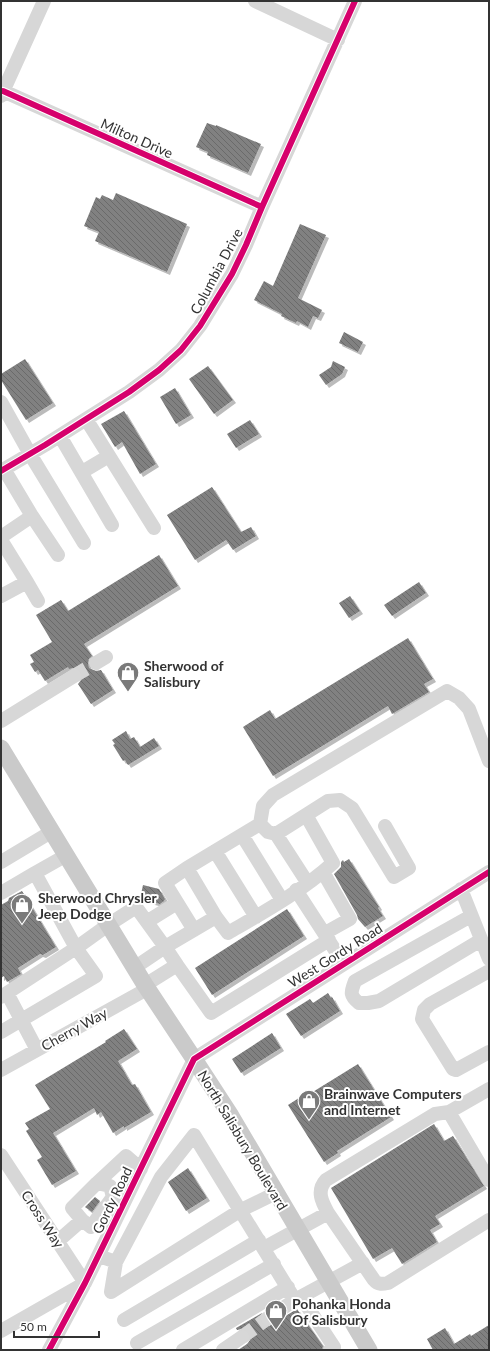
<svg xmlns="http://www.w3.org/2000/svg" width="490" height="1351" viewBox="0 0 490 1351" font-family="Lato,sans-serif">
	<defs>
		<pattern id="building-back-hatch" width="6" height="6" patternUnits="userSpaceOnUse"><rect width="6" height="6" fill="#818181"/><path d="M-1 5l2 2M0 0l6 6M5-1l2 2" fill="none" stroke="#6a6a6a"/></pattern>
		<filter id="shadow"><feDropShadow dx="3" dy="3" stdDeviation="0" flood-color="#0004"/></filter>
	</defs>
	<rect width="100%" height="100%" fill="#fff"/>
	<path fill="url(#building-back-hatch)" filter="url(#shadow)" d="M 207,123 L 216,126 L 216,125 L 261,144 L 248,173 L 207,155 L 208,152 L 196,147 Z
		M 116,193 L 187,224 L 167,272 L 95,241 L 99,232 L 84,226 L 96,197 L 100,199 L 102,195 L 113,200 Z
		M 300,224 L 326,235 L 298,298 L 322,310 L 318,318 L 313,316 L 308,327 L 297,321 L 296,323 L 281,316 L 282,314 L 254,300 L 264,281 L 273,286 Z
		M 344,332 L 363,342 L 358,352 L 339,343 Z
		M 25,359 L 53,403 L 26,420 L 1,380 L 1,374 Z
		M 333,361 L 345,367 L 342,374 L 326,385 L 319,375 L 331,367 Z
		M 208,366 L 233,400 L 214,414 L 189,379 Z
		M 175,388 L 191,415 L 176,424 L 160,397 Z
		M 124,411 L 156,464 L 140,474 L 122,442 L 115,447 L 101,424 Z
		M 250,420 L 259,434 L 236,448 L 227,434 Z
		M 212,487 L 241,532 L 251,527 L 256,536 L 233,550 L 226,540 L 195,560 L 167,515 Z
		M 159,555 L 178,586 L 84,644 L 92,656 L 89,659 L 88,663 L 89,668 L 96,671 L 101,670 L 113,690 L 91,704 L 78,684 L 81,680 L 82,676 L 81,672 L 78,669 L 73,668 L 69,669 L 68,667 L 45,681 L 38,670 L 35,672 L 30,664 L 34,662 L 30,655 L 52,642 L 36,615 L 61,600 L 68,611 Z
		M 419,582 L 426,593 L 392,616 L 384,605 Z
		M 350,596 L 360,611 L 349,618 L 339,603 Z
		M 408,638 L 433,679 L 424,684 L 429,692 L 392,714 L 388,706 L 273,776 L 243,727 L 270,710 L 275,719 Z
		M 126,731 L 130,739 L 134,737 L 140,747 L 154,738 L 159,746 L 128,765 L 125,760 L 123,761 L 113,745 L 115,744 L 112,740 Z
		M 349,859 L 379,907 L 378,908 L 383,916 L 365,927 L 358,919 L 357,915 L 334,874 L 341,867 L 341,862 L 343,860 L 344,862 Z
		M 143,885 L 159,889 L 165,899 L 164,901 L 160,904 L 140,899 Z
		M 22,891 L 56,947 L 43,955 L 40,954 L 18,968 L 21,974 L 7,982 L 4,976 L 1,978 L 1,905 L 8,901 L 9,898 Z
		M 287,909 L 304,936 L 212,995 L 195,968 Z
		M 328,993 L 331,998 L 332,997 L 340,1011 L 301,1036 L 286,1014 L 310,999 L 313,1003 Z
		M 124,1029 L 137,1049 L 118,1061 L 132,1085 L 135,1084 L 151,1112 L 124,1128 L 124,1126 L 113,1133 L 101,1112 L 97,1115 L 94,1108 L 53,1133 L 76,1171 L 52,1185 L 37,1160 L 42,1157 L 26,1131 L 29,1129 L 25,1123 L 50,1109 L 35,1085 L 106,1042 L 105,1041 Z
		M 272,1033 L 281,1048 L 241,1073 L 232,1059 Z
		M 358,1064 L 391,1117 L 337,1151 L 338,1153 L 324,1162 L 288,1105 L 302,1096 L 303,1098 Z
		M 434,1124 L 444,1141 L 453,1136 L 484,1186 L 435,1216 L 440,1224 L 430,1230 L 437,1242 L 402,1264 L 392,1248 L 373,1259 L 331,1188 Z
		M 188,1168 L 207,1198 L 186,1211 L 168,1182 Z
		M 95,1197 L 100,1201 L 92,1212 L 85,1207 Z
		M 297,1309 L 323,1346 L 322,1350 L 238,1350 L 247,1344 L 250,1340 L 250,1336 L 246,1330 L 242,1329 L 237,1330 L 236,1328 L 262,1313 L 260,1318 L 261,1322 L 265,1326 L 269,1326 Z
		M 489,1325 L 489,1350 L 433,1350 L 427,1339 L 445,1328 L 454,1344 L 470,1334 L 471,1336 Z"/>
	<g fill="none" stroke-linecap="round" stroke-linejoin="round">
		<path stroke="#d6d6d6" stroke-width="14" stroke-dasharray="14 7" stroke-linecap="butt" d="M 74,676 L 96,663
			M 242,1337 L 268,1318"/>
		<path stroke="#d7d7d7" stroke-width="14" d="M 255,1 L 338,40
			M 3,91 L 262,207
			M 1,96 L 44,1
			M 1,402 L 30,454 L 84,543
			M 86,419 L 154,528
			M 60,436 L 112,525
			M 1,471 L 45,445 L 129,392 L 159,370 L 181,350 L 200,326 L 232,274 L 246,245 L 262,207 L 355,1
			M 82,472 L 109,456
			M 32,516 L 58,555
			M 1,537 L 32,516 L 4,469
			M 1,540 L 27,582 L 1,596
			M 27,582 L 38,601
			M 96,663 L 106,657
			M 1,721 L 74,676
			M 260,824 L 187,868 L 216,917 L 228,933 C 264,912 302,891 333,863 L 306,815
			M 276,834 L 328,801 L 340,800 L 352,808 L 394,877 L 409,868 L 385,826
			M 242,835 L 282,900
			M 215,851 L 256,917
			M 1,862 L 51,832
			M 187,868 L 165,883 L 194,930
			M 323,872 L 350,919 L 325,933
			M 35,873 L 65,856
			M 307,882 L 276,834 L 268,832 L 260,824 L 263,806 L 273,795 L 447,691 L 459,698 L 469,709 L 489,761
			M 461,889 L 489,959
			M 296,890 L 344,964
			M 1,893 L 35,873 L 76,948 L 1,997
			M 471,916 L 355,981 C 351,992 349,995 359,1003 L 368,1003 L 379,1001 L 481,940
			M 148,921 L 177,903
			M 134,968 L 165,947 L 177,965
			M 489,971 L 430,1004 L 424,1010 L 422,1019 L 453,1069 L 456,1070 L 489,1052
			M 145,985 L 177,965 L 211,1013 L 329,940
			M 7,993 L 37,1050
			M 1,1032 L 96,976 L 76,948 L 108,925 L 136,907 L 165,947 L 216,917
			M 1,1070 L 147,989
			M 489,1089 L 449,1112 L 489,1180
			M 1,1155 L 85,1283 L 1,1331
			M 97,1183 L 110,1186 L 113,1197 L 91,1227 L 82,1220 L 72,1208 Z
			M 97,1183 L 126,1156 L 141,1169
			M 328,1213 C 322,1202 316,1191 326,1180 L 435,1114 L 449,1112
			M 58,1241 L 82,1220
			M 264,1248 L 328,1213 L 374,1280 C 378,1285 383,1284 388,1283 L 489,1220
			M 99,1256 L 116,1262 L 161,1177 L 194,1135 L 295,1300 L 268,1318
			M 116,1262 L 111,1292 L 241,1210 L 276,1193
			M 301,1297 L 334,1347 L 330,1350
			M 295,1300 L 363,1263
			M 124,1320 L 259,1240
			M 137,1343 L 274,1264
			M 49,1350 L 85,1283 L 194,1059 L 489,872
			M 183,1350 L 288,1287
			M 223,1350 L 242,1337"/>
		<path stroke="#cacaca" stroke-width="17" d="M 1,748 L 145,985 L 194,1059 L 231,1116 L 369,1350"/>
		<g stroke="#fff" stroke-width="8">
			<path id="cycleway" d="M 3,91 L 262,207
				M 1,471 L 45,445 L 129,392 L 159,370 L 181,350 L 200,326 L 232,274 L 246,245 L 262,207 L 355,1
				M 49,1350 L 85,1283 L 194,1059 L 489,872"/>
		</g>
		<use href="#cycleway" stroke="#d6006c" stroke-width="6"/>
	</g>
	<defs>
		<g id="shop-pin" transform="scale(1.15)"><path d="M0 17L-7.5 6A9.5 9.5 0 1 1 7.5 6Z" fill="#7a7a7a" stroke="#fff"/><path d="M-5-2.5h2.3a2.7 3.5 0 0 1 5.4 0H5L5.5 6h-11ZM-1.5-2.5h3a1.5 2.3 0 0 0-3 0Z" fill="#fff"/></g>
	</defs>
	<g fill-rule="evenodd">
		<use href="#shop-pin" x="128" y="673"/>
		<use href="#shop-pin" x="22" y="905"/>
		<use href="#shop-pin" x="309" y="1101"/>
		<use href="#shop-pin" x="276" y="1311"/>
	</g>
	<g text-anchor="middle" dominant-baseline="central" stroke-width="4" stroke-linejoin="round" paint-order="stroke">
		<g font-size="14" fill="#333" stroke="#fff">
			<text transform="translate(137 138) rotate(24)">Milton Drive</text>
			<text transform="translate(216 271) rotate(-62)">Columbia Drive</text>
			<text transform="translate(335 955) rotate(-32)">West Gordy Road</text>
			<text transform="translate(74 1029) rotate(-29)">Cherry Way</text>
			<text transform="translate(243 1140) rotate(59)">North Salisbury Boulevard</text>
			<text transform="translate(112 1200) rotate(-64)">Gordy Road</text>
			<text transform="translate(43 1219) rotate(57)">Cross Way</text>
		</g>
		<g font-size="14" font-weight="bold" fill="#333" stroke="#fff" text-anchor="start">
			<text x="144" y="665">Sherwood of<tspan x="144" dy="16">Salisbury</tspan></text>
			<text x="38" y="897">Sherwood Chrysler<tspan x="38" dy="16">Jeep Dodge</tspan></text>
			<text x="324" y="1093">Brainwave Computers<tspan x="324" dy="16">and Internet</tspan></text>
			<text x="292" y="1303">Pohanka Honda<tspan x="292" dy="16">Of Salisbury</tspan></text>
		</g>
	</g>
	<rect width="490" height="1351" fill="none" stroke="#333333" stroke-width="4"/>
	<path d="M14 1331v6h85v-6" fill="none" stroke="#333333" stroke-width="2"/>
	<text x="20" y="1331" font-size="12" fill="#333333" stroke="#ffffff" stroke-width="3" paint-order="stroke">50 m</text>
</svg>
